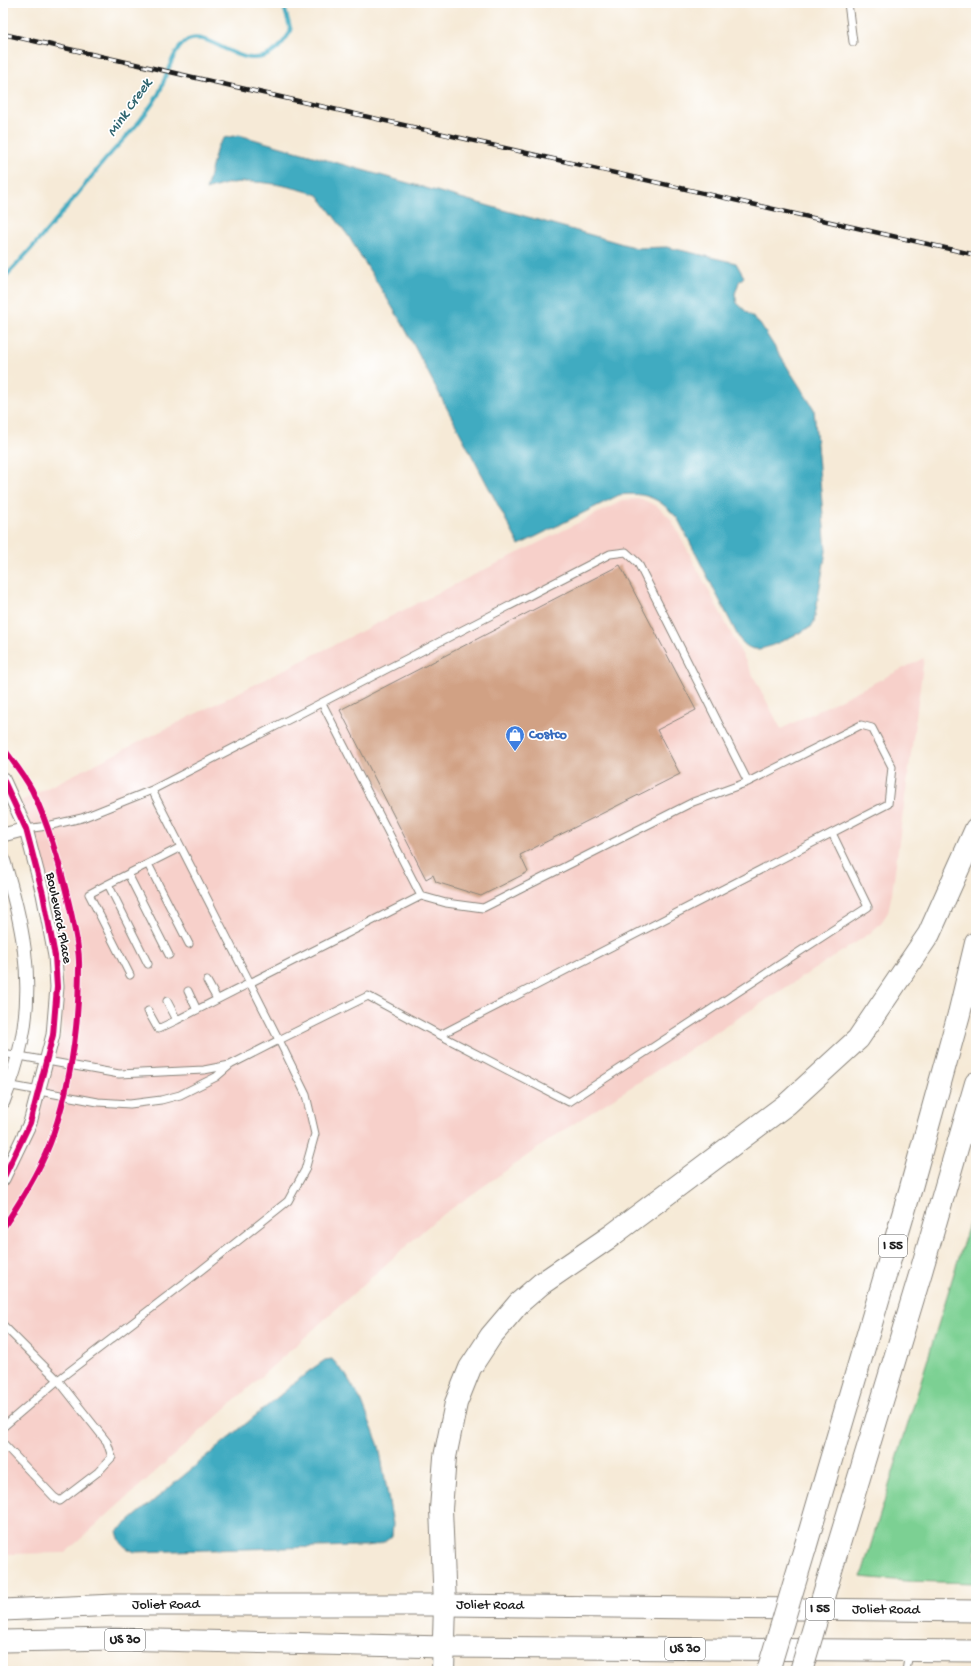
<svg xmlns="http://www.w3.org/2000/svg" width="979" height="1674" viewBox="0 0 979 1674" font-family="'Gochi Hand',sans-serif">
	<rect width="100%" height="100%" fill="#fff"/>
	<filter id="ink" filterUnits="userSpaceOnUse"><feTurbulence type="fractalNoise" baseFrequency=".025" numOctaves="2"/><feDisplacementMap in="SourceGraphic" scale="8" xChannelSelector="R" yChannelSelector="G"/><feConvolveMatrix kernelMatrix="1 2 1 2 8 2 1 2 1" color-interpolation-filters="sRGB"/></filter>
	<filter id="wash" filterUnits="userSpaceOnUse"><feTurbulence type="fractalNoise" baseFrequency=".012" numOctaves="4" result="noise"/><feDisplacementMap in="SourceGraphic" scale="16" xChannelSelector="R" yChannelSelector="G"/><feGaussianBlur stdDeviation="0.9" result="paint"/><feColorMatrix in="noise" values="0 0 0 0 0 0 0 0 0 0 0 0 0 0 0 0 0 1.4 0 .05"/><feComposite in="paint" operator="in"/></filter>
	<g filter="url(#wash)">
		<rect width="100%" height="100%" fill="#f6ead7"/>
		<path fill="#f7d0ca" d="M 641,499 L 657,506 L 670,518 L 677,530 L 781,729 L 924,658 L 892,893 L 888,912 L 881,923 L 869,934 L 561,1132 L 434,1221 L 65,1553 L 3,1554 L 3,1190 L 8,1183 L 62,1033 L 63,963 L 49,884 L 21,801 L 624,500 Z"/>
		<path fill="#7cd093" stroke="#4c7658" d="M 976,1201 L 976,1583 L 906,1581 L 861,1577 Z"/>
		<path fill="#41abc1" stroke="#2e646e" d="M 239,135 L 637,248 L 667,247 L 736,263 L 744,277 L 739,282 L 735,294 L 737,303 L 760,324 L 814,409 L 826,551 L 814,622 L 811,627 C 798,633 768,650 756,649 C 749,649 744,644 740,640 L 678,519 C 659,498 647,492 619,495 L 519,545 L 402,323 L 349,237 L 318,195 C 290,186 257,178 226,184 C 219,186 212,188 206,190 L 217,147 L 224,138 Z
			M 332,1359 L 346,1375 L 362,1402 L 379,1446 L 393,1524 L 392,1536 C 382,1546 370,1546 356,1546 L 135,1552 C 123,1547 120,1544 117,1531 L 122,1527 L 309,1371 L 325,1360 Z"/>
		<g fill="none" stroke-linecap="round" stroke-linejoin="round">
			<path stroke="#41abc1" stroke-width="4" d="M 3,279 C 38,243 69,205 100,166 C 112,151 126,138 138,123 C 145,114 154,103 159,93 C 166,78 172,52 185,42 C 210,24 243,80 278,48 C 283,43 287,37 291,31 L 283,3"/>
		</g>
		<g id="blocks">
			<path fill="#d1a184" d="M 620,565 L 696,710 L 657,730 L 680,774 L 520,855 L 528,872 L 481,896 L 436,882 L 433,875 L 426,879 L 340,710 Z"/>
		</g>
	</g>
	<g filter="url(#ink)">
		<use href="#blocks" fill-opacity="0" stroke="#89837a" stroke-width="1"/>
		<g fill="none" stroke-linecap="round" stroke-linejoin="round">
			<g stroke="#89837a" stroke-width="9">
				<path id="lane" d="M 848,3 L 853,42
					M 148,864 L 189,944
					M 128,874 L 169,955
					M 108,884 L 89,894 L 130,975
					M 421,896 L 446,903 L 483,908 L 693,802 L 748,782
					M 148,964 L 108,884 L 181,847
					M 207,981 L 217,999
					M 188,991 L 197,1010
					M 167,1001 L 177,1020 L 421,896 L 322,703
					M 148,1011 L 158,1029 L 177,1020
					M 440,1035 L 569,1102 L 868,907 L 832,833
					M 3,1053 L 119,1074 L 204,1070 L 230,1065
					M 7,1085 L 98,1102 L 130,1104 L 161,1100 L 180,1095 L 216,1077 L 230,1065 L 279,1040 L 152,790 L 82,818 L 47,826 L 26,829
					M 3,1325 L 58,1380 L 107,1442 L 112,1457 L 98,1472 L 60,1501 L 54,1497 L 3,1443
					M 3,1427 L 58,1380 L 200,1271 L 288,1201 L 305,1170 L 315,1134 L 306,1095 L 279,1040 L 368,996 L 440,1035 L 888,804 L 892,767 L 872,728 L 861,725 L 748,782 L 638,563 L 626,552 L 610,554 L 152,790
					M 906,1671 L 909,1653"/>
			</g>
			<g stroke="#89837a" stroke-width="15">
				<path id="street" d="M 3,779 L 26,829 L 43,894 L 55,956 L 57,987 L 53,1035 L 30,1123 L 3,1179
					M 3,835 L 26,829
					M 3,859 C 22,920 35,980 21,1044 C 17,1064 10,1084 3,1102"/>
			</g>
			<g stroke="#89837a" stroke-width="23">
				<g id="primary">
					<path id="s1" d="M 3,1610 L 115,1605 L 445,1605 L 976,1611"/>
					<path d="M 3,1641 L 115,1639 L 444,1647 L 976,1651"/>
				</g>
			</g>
			<g stroke="#89837a" stroke-width="24">
				<path id="highway" d="M 838,1547 L 920,1275 L 976,1083
					M 805,1548 L 910,1191 L 959,1014 L 976,943
					M 443,1671 L 445,1605 L 441,1509 L 445,1457 L 456,1403 L 470,1368 L 491,1336 L 519,1303 L 541,1284 L 611,1236 L 787,1104 L 858,1039 L 929,934 L 976,829"/>
			</g>
			<use href="#lane" stroke="#fff" stroke-width="7"/>
			<use href="#street" stroke="#fff" stroke-width="13"/>
			<use href="#primary" stroke="#fff" stroke-width="21"/>
			<use href="#highway" stroke="#fff" stroke-width="22"/>
			<g stroke="#1c1c1c" stroke-width="4.5">
				<path id="rail" d="M 3,34 L 976,255"/>
			</g>
			<use href="#rail" stroke="#fff" stroke-width="3" stroke-dasharray="9" stroke-linecap="butt"/>
			<g stroke="#89837a" stroke-width="24" stroke-linecap="butt">
				<path id="highway-bridge" d="M 768,1671 L 805,1548
					M 801,1671 L 838,1547"/>
			</g>
			<use href="#highway-bridge" stroke="#fff" stroke-width="22"/>
			<g stroke="#fff" stroke-width="8">
				<path id="cycleway" d="M 3,748 C 13,761 24,775 32,790 C 50,828 61,868 70,908 C 74,927 80,948 79,968 C 79,1023 71,1082 53,1135 C 43,1165 21,1201 3,1228
					M 3,779 L 26,829 L 43,894 L 55,956 L 57,987 L 53,1035 L 30,1123 L 3,1179"/>
			</g>
			<use href="#cycleway" stroke="#d6006c" stroke-width="6"/>
		</g>
	</g>
	<defs>
		<g id="shop-pin" transform="scale(1)"><path d="M0 17L-7.5 6A9.5 9.5 0 1 1 7.5 6Z" fill="#3f7fe0" stroke="#fff"/><path d="M-5-2.5h2.3a2.7 3.5 0 0 1 5.4 0H5L5.5 6h-11ZM-1.5-2.5h3a1.5 2.3 0 0 0-3 0Z" fill="#fff"/></g>
	</defs>
	<g fill-rule="evenodd">
		<use href="#shop-pin" x="515" y="735"/>
	</g>
	<g text-anchor="middle" dominant-baseline="central" stroke-width="3.5" stroke-linejoin="round" paint-order="stroke">
		<g fill="#fff" stroke="#606060" stroke-width="1">
			<rect x="879" y="1235" width="28" height="22" rx="3"/>
			<rect x="806" y="1598" width="28" height="22" rx="3"/>
			<rect x="105" y="1629" width="40" height="22" rx="3"/>
			<rect x="665" y="1638" width="40" height="22" rx="3"/>
		</g>
		<g font-size="13" font-weight="bold" fill="#1c1c1c">
			<text x="893" y="1246">I 55</text>
			<text x="820" y="1609">I 55</text>
			<text x="125" y="1640">US 30</text>
			<text x="685" y="1649">US 30</text>
		</g>
		<g font-size="14" font-weight="bold" fill="#366cbe" stroke="#fff" text-anchor="start">
			<text x="529" y="735">Costco</text>
		</g>
		<g font-size="14" fill="#1c1c1c" stroke="#fff">
			<text transform="translate(58 918) rotate(79)">Boulevard Place</text>
			<text stroke="none"><textPath href="#s1" startOffset="163">Joliet Road</textPath></text>
			<text stroke="none"><textPath href="#s1" startOffset="487">Joliet Road</textPath></text>
			<text stroke="none"><textPath href="#s1" startOffset="883">Joliet Road</textPath></text>
		</g>
		<g font-size="15" font-style="italic" fill="#2e646e" stroke="#fff">
			<text transform="translate(130 108) rotate(-55)">Mink Creek</text>
		</g>
	</g>
	<rect width="979" height="1674" fill="none" stroke="#fff" stroke-width="16"/>
</svg>
